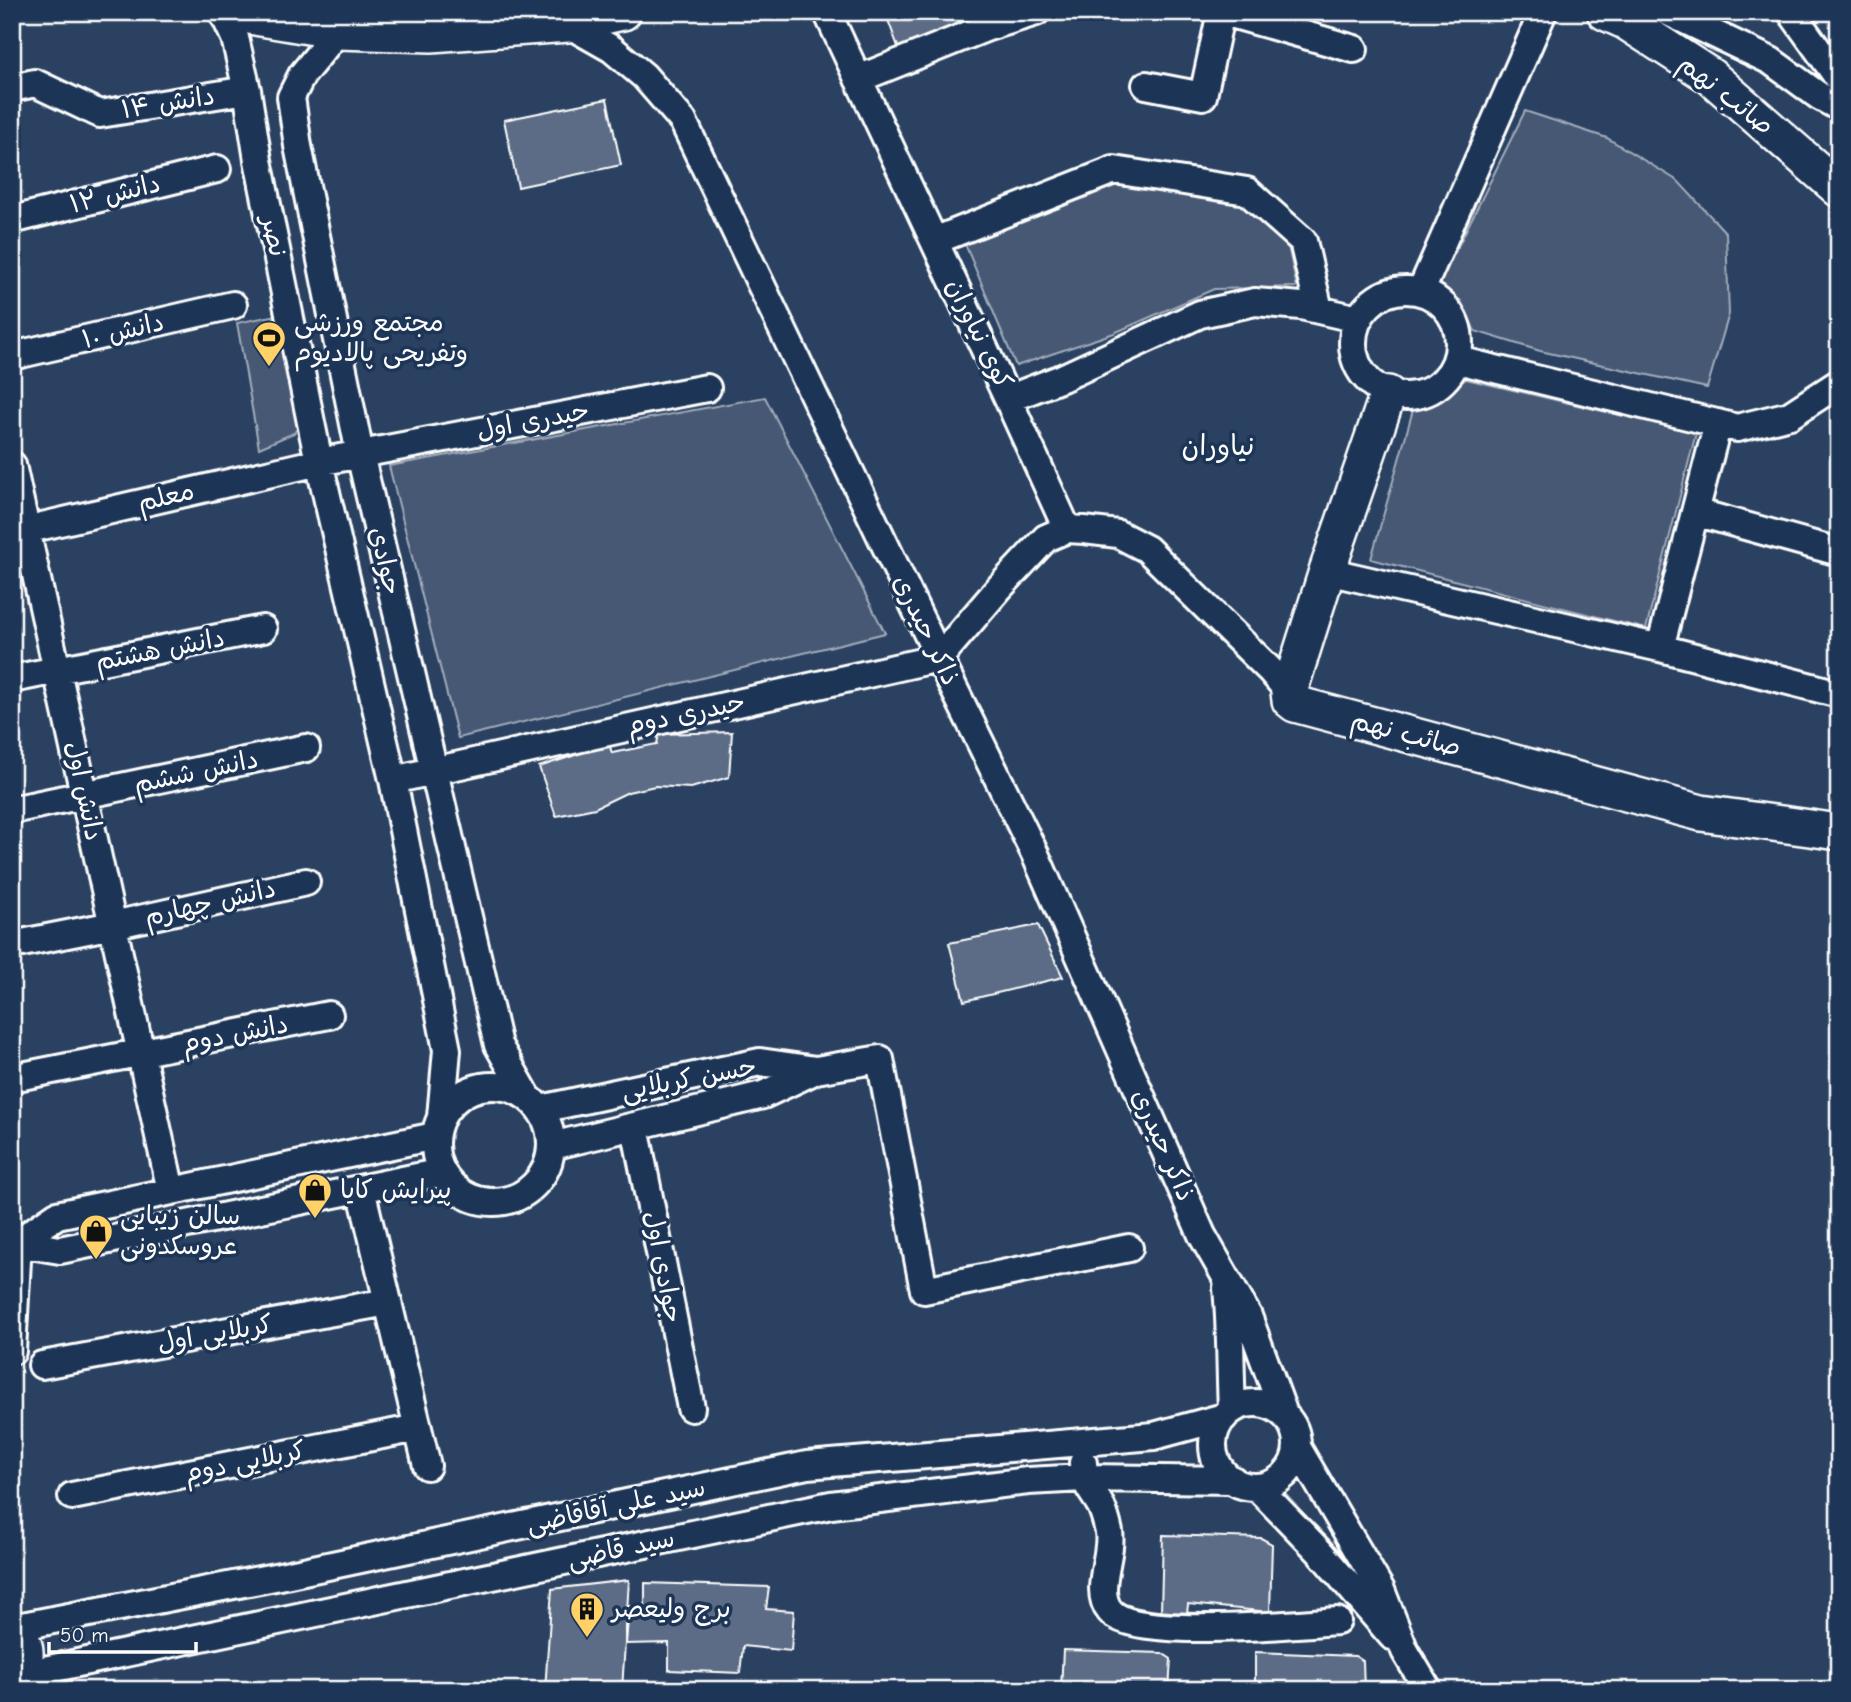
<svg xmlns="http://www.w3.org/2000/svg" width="1851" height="1702" viewBox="0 0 1851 1702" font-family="'Comic Neue','Playpen Sans Arabic',sans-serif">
	<rect width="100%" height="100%" fill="#2a4161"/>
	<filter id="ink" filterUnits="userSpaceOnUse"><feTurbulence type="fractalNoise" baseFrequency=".0143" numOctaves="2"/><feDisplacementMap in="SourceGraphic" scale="14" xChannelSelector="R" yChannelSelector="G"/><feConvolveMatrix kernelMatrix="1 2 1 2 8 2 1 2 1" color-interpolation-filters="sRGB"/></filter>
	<g filter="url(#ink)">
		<path fill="#465975" stroke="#a2acba" stroke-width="2" d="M 1525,111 L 1607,138 L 1678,181 L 1726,233 L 1729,314 L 1707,388 L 1540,351 L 1475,331 L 1461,301 L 1440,283 Z
			M 1116,181 L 1240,202 L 1288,246 L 1297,287 L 1214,289 L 1114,333 L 1016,366 L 965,244 Z
			M 281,314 L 299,426 L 294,433 L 259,448 L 237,323 Z
			M 1466,379 L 1696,433 L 1646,629 L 1371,559 L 1413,410 L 1444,396 Z
			M 765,397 L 885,633 L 458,738 L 389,466 Z"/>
		<path fill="#5b6c86" stroke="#fff" stroke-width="2" d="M 885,12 L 981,12 L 984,19 L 900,52 Z
			M 1828,12 L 1839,12 L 1839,25 L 1828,13 Z
			M 607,99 L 621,165 L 518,187 L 504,120 Z
			M 1839,421 L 1839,441 L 1836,440 L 1834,430 L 1836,423 Z
			M 732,732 L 729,777 L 691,788 L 655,786 L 628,792 L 595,808 L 556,816 L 539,767 L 609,744 L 612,753 L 657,744 L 659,734 Z
			M 1038,925 L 1063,977 L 964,1001 L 949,943 Z
			M 1163,1535 L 1261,1538 L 1272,1544 L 1270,1612 L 1188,1604 L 1187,1614 L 1161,1612 Z
			M 629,1580 L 622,1690 L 545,1690 L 552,1589 Z
			M 645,1583 L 769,1587 L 766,1609 L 794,1611 L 791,1651 L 743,1646 L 740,1673 L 669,1670 L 669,1643 L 626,1644 L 629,1606 L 645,1610 Z
			M 1063,1650 L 1162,1653 L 1171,1659 L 1169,1690 L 1061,1690 Z
			M 1255,1652 L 1355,1656 L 1363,1661 L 1364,1690 L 1255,1690 Z"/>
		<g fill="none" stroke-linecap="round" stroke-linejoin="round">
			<g stroke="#fff" stroke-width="32">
				<path id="minor" d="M 223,12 L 235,38 L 247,90 L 258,160 L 319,462 L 393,780 L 447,1050 L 441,1117
					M 827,12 L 1008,399 L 1062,378 L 1200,314 L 1255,302 L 1301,306 L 1358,319
					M 1224,12 L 1354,49
					M 1668,12 L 1771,61 L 1819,96 L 1839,107
					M 1791,12 L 1839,79
					M 568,24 L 612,49 L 644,76 L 683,121 L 939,658 L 1035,854 L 1202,1235 L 1248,1316 L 1284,1414
					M 338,31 L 302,75 L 291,97 L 298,146 L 360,454 L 498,1045 L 527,1096
					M 858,79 L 988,27 L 1036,12
					M 1146,85 L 1203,96 L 1221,12
					M 12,88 L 35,83 L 100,114 L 247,90
					M 12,220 L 217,169
					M 934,241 L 1114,170 L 1247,191 L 1303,241 L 1319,310
					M1353 343a53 53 0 1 1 106 0a53 53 0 1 1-106 0Z
					M 1421,291 L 1543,12
					M 12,356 L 233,305
					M 1458,360 L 1737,428 L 1790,415 L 1839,383
					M 1008,399 L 1067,529
					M 12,465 L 171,1191
					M 1695,512 L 1839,552
					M 12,533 L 319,462 L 707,388
					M 1327,571 L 1660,648 L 1839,694
					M 1660,648 L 1718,423
					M 12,679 L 263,629
					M 393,780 L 939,658 L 1000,587 L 1046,538 L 1067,529 L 1084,530 L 1118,534 L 1147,549 L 1271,671 L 1289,692
					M 12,810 L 306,748
					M 12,945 L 113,925 L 306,882
					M 816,1070 L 880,1059 L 924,1290 L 1129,1248
					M 12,1078 L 329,1015
					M435 1144a58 58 0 1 1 116 0a58 58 0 1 1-116 0Z
					M 541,1109 L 760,1062 L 816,1070 L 763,1095 L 552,1146
					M 635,1127 L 691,1408
					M 361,1189 L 427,1466
					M 12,1242 L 60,1250 L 442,1172
					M 18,1242 L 57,1215 L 435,1136
					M 1227,1288 C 1231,1329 1230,1369 1232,1410
					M 12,1351 L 18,1242
					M 42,1365 L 388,1302
					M1213 1445a42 42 0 1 1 84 0a42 42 0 1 1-84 0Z
					M 1297,1447 L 1381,1590 L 1405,1651 L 1428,1690
					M 1083,1463 C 1084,1486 1091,1488 1101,1506 C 1105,1515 1107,1523 1109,1532 C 1113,1555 1093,1591 1110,1611 C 1134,1640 1298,1624 1337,1621
					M 1257,1487 L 1319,1551 L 1392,1636
					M 72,1496 L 418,1428
					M 12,1628 L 280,1576 L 807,1465 L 1154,1436 L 1224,1417
					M 16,1676 L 831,1505 L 1028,1481 L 1084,1478 L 1233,1480"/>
			</g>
			<g stroke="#fff" stroke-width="40">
				<path id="major" d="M 226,12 L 338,31 L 431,34 L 568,24 L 623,12
					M 1605,12 L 1625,21 L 1710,76 L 1839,189
					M 1388,394 L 1327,571 L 1289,692 L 1290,700 L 1295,704 L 1701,813 L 1839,832
					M 12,1629 C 29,1643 30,1664 12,1677"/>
			</g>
			<use href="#minor" stroke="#1d3557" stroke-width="26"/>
			<use href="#major" stroke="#1d3557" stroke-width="35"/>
		</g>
	</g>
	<defs>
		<g id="stadium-pin" transform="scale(1.75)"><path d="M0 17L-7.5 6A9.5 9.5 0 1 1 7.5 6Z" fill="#ffd166" stroke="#1d3557"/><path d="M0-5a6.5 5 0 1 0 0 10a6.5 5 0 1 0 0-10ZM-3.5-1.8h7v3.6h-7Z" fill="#111"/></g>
		<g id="shop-pin" transform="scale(1.75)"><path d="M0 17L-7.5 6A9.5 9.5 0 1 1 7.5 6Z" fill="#ffd166" stroke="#1d3557"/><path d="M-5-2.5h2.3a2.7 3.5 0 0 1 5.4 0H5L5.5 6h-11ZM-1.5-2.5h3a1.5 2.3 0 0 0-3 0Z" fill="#111"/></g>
		<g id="building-pin" transform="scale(1.75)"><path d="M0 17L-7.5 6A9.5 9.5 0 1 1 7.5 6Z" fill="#ffd166" stroke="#1d3557"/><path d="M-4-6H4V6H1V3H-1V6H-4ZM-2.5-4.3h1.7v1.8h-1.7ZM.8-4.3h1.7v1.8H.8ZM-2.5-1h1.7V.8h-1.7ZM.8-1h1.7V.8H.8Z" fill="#111"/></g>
	</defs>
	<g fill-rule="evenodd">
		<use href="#stadium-pin" x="269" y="338"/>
		<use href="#shop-pin" x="315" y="1190"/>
		<use href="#shop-pin" x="96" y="1231"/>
		<use href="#building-pin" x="587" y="1609"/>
	</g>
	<g text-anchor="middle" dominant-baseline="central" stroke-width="7" stroke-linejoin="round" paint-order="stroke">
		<g font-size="26" fill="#fff" stroke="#1d3557">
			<text transform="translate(1726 95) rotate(38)">صائب نهم</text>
			<text transform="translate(168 103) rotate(-9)">دانش ۱۴</text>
			<text transform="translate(115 194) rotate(-14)">دانش ۱۲</text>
			<text transform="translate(274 236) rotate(78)">نصر</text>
			<text transform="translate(123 331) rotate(-13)">دانش ۱۰</text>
			<text transform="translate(979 334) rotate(64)">کوی نیاوران</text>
			<text transform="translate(533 421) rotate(-11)">حیدری اول</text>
			<text transform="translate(166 497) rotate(-13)">معلم</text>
			<text transform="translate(385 561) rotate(77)">جوادی</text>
			<text transform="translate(926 630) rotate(64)">ذاکر حیدری</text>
			<text transform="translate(160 650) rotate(-11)">دانش هشتم</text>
			<text transform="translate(686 714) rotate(-12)">حیدری دوم</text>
			<text transform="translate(1406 734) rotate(15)">صائب نهم</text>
			<text transform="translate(196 772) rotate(-12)">دانش ششم</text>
			<text transform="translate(84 791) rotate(78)">دانش اول</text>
			<text transform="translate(210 903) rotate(-13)">دانش چهارم</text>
			<text transform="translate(235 1034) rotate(-11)">دانش دوم</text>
			<text transform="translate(689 1079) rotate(-11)">حسن کربلایی</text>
			<text transform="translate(1163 1145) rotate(66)">ذاکر حیدری</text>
			<text transform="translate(663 1267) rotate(79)">جوادی اول</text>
			<text transform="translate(215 1334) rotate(-10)">کربلایی اول</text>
			<text transform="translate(245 1462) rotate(-11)">کربلایی دوم</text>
			<text transform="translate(616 1506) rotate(-12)">سید علی آقاقاضی</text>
			<text transform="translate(621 1549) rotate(-12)">سید قاضی</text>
		</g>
		<g font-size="26" fill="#fff" stroke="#1d3557" text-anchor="start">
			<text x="294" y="323">مجتمع ورزشی<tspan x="294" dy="30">وتفریحی پالادیوم</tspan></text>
			<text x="340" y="1190">پیرایش کایا</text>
			<text x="120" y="1216">سالن زیبایی<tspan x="120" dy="30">عروسکدونی</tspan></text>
			<text x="612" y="1609">برج ولیعصر</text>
		</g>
		<g font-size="28" fill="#fff" stroke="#1d3557">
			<text x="1218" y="446">نیاوران</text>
		</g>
	</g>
	<rect width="1851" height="1702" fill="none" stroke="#1d3557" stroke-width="42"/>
	<rect x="21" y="21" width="1809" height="1660" fill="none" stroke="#fff" stroke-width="2.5" filter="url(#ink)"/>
	<path d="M49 1642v10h147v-10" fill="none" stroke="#ffffff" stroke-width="3.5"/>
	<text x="60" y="1642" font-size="21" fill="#ffffff" stroke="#1d3557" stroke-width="5" paint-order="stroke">50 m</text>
</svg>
